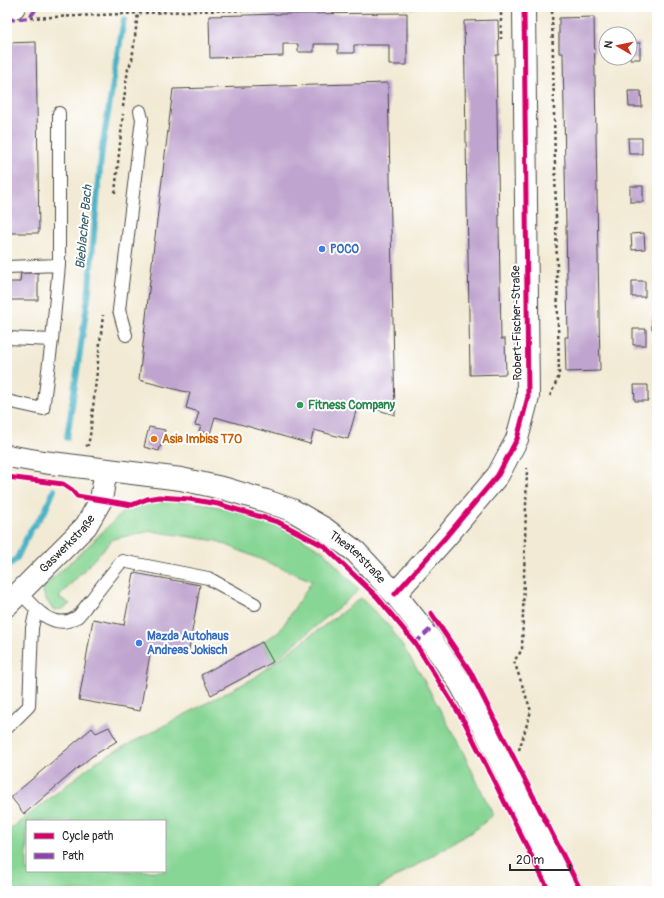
<svg xmlns="http://www.w3.org/2000/svg" width="664" height="898" viewBox="0 0 664 898" font-family="Pangolin,sans-serif">
	<rect width="100%" height="100%" fill="#fff"/>
	<filter id="ink" filterUnits="userSpaceOnUse"><feTurbulence type="fractalNoise" baseFrequency=".025" numOctaves="2"/><feDisplacementMap in="SourceGraphic" scale="8" xChannelSelector="R" yChannelSelector="G"/><feConvolveMatrix kernelMatrix="1 2 1 2 8 2 1 2 1" color-interpolation-filters="sRGB"/></filter>
	<filter id="wash" filterUnits="userSpaceOnUse"><feTurbulence type="fractalNoise" baseFrequency=".012" numOctaves="4" result="noise"/><feDisplacementMap in="SourceGraphic" scale="16" xChannelSelector="R" yChannelSelector="G"/><feGaussianBlur stdDeviation="0.9" result="paint"/><feColorMatrix in="noise" values="0 0 0 0 0 0 0 0 0 0 0 0 0 0 0 0 0 1.4 0 .05"/><feComposite in="paint" operator="in"/></filter>
	<g filter="url(#wash)">
		<rect width="100%" height="100%" fill="#f2ead4"/>
		<path fill="#88d695" stroke="#5a8060" fill-rule="evenodd" d="M 154,499 L 200,503 L 237,511 L 283,527 L 324,552 L 359,590 L 273,662 L 262,642 L 279,632 L 312,581 L 217,541 L 151,531 L 113,539 L 59,597 L 70,604 L 63,609 L 53,610 L 45,598 L 42,588 L 85,549 L 127,508 Z
			M 361,598 L 390,627 L 421,675 L 462,750 L 493,815 L 475,830 L 373,891 L 7,891 L 7,832 L 97,761 L 254,678 ZM 27,821 L 165,821 L 165,871 L 27,871 Z"/>
		<g fill="none" stroke-linecap="round" stroke-linejoin="round">
			<path stroke="#48b2c6" stroke-width="6" d="M 67,438 L 88,298 L 102,148 L 124,19
				M 7,567 L 17,558 L 30,531 L 45,511 L 54,490"/>
		</g>
		<g id="blocks">
			<path fill="#bfa4cf" d="M 407,13 L 407,65 L 389,65 L 389,45 L 354,45 L 354,53 L 338,53 L 338,44 L 314,44 L 314,52 L 298,52 L 298,44 L 283,44 L 283,56 L 210,58 L 209,16 L 282,14 Z
				M 594,17 L 600,371 L 566,372 L 565,337 L 568,337 L 563,53 L 559,53 L 559,18 Z
				M 498,20 L 499,55 L 496,55 L 501,339 L 505,339 L 506,374 L 470,375 L 464,21 Z
				M 36,42 L 39,233 L 7,233 L 7,43 Z
				M 630,43 L 640,43 L 640,59 L 630,59 Z
				M 388,83 L 395,415 L 358,404 L 348,439 L 314,430 L 310,444 L 215,417 L 210,434 L 199,431 L 201,426 L 195,425 L 199,412 L 186,408 L 190,393 L 139,380 L 154,245 L 173,89 Z
				M 628,91 L 641,91 L 642,107 L 629,107 Z
				M 628,138 L 642,138 L 642,154 L 629,154 Z
				M 630,186 L 643,186 L 643,202 L 630,202 Z
				M 644,233 L 645,249 L 632,250 L 631,234 Z
				M 21,273 L 38,273 L 38,300 L 7,300 L 7,282 L 20,282 Z
				M 632,281 L 645,281 L 645,297 L 632,297 Z
				M 652,316 L 657,316 L 657,329 L 652,329 Z
				M 633,329 L 646,329 L 646,345 L 633,345 Z
				M 634,385 L 648,385 L 648,401 L 635,401 Z
				M 149,427 L 165,430 L 159,451 L 144,447 Z
				M 134,573 L 200,585 L 188,655 L 151,649 L 140,711 L 79,700 L 93,619 L 124,625 Z
				M 262,642 L 273,662 L 211,695 L 201,675 Z
				M 109,727 L 117,741 L 91,757 L 24,814 L 11,797 L 92,728 L 96,733 Z"/>
		</g>
	</g>
	<g filter="url(#ink)">
		<use href="#blocks" fill-opacity="0" stroke="#494844" stroke-width="1"/>
		<g fill="none" stroke-linecap="round" stroke-linejoin="round">
			<g stroke="#494844" stroke-width="14">
				<path id="lane" d="M 59,113 L 59,265
					M 7,267 L 59,265 L 52,340
					M 126,335 L 119,310 L 142,119 L 140,111
					M 7,338 L 52,340 L 43,409 L 7,401
					M 20,592 C 34,608 54,632 77,617 C 82,613 86,605 91,600 C 101,587 111,574 122,561 L 208,578 L 255,604
					M 7,728 L 29,706 L 32,628 L 36,610"/>
			</g>
			<g stroke="#494844" stroke-width="24">
				<g id="street">
					<path d="M 395,594 L 445,538 L 498,475 L 517,439 L 528,397 L 524,7"/>
					<path id="s1" d="M 7,605 L 86,526 L 101,500 L 106,470"/>
				</g>
			</g>
			<g stroke="#494844" stroke-width="24">
				<g id="secondary">
					<path d="M 7,8 L 14,7"/>
					<path id="s2" d="M 7,456 L 43,462 L 181,479 L 226,489 L 266,501 L 292,510 L 325,529 L 356,552 L 395,594 L 426,633 L 460,683 L 485,729 L 565,891"/>
				</g>
			</g>
			<path stroke="#494844" stroke-width="2.5" stroke-dasharray="3 3" stroke-linecap="butt" d="M 501,7 L 501,39
				M 31,18 L 189,11 L 502,7
				M 123,107 L 128,69 L 132,60 L 138,13
				M 115,193 L 123,114
				M 550,396 L 559,376 L 552,7
				M 86,446 L 88,445 L 90,436 L 103,315
				M 66,486 L 72,490 L 77,496 L 79,497
				M 519,750 L 531,711 L 514,661 L 522,650 L 527,468"/>
			<use href="#lane" stroke="#fff" stroke-width="12"/>
			<use href="#street" stroke="#fff" stroke-width="22"/>
			<use href="#secondary" stroke="#fff" stroke-width="22"/>
			<path stroke="#8e44ad" stroke-width="4" stroke-dasharray="8 4" stroke-linecap="butt" d="M 7,20 L 29,18 L 38,7
				M 415,643 L 437,623"/>
			<g stroke="#fff" stroke-width="8">
				<path id="cycleway" d="M 7,477 L 63,484 L 72,490 L 77,496 L 132,505 L 147,499 L 159,497 L 189,499 L 218,504 L 278,522 L 324,546 L 377,597 L 415,643 L 465,723 L 549,891
					M 395,594 L 445,538 L 498,475 L 517,439 L 528,397 L 524,7
					M 431,613 L 470,671 L 581,891"/>
			</g>
			<use href="#cycleway" stroke="#d6006c" stroke-width="5"/>
		</g>
	</g>
	<g fill="#3f7fe0" stroke="#fff" stroke-width="1.5">
		<circle cx="322" cy="249" r="4"/>
		<circle cx="139" cy="643" r="4"/>
	</g>
	<circle fill="#2e9e5b" stroke="#fff" stroke-width="1.5" cx="300" cy="405" r="4"/>
	<circle fill="#e8710a" stroke="#fff" stroke-width="1.5" cx="154" cy="439" r="4"/>
	<g text-anchor="middle" dominant-baseline="central" stroke-width="4" stroke-linejoin="round" paint-order="stroke">
		<g font-size="12" font-weight="bold" fill="#366cbe" stroke="#fff" text-anchor="start">
			<text x="330" y="249">POCO</text>
			<text x="147" y="636">Mazda Autohaus<tspan x="147" dy="14">Andreas Jokisch</tspan></text>
		</g>
		<g font-size="12" fill="#2b2b2b" stroke="#fff">
			<text transform="translate(517 323) rotate(-91)">Robert-Fischer-Straße</text>
			<text stroke="none"><textPath href="#s1" startOffset="86">Gaswerkstraße</textPath></text>
			<text stroke="none"><textPath href="#s2" startOffset="372">Theaterstraße</textPath></text>
		</g>
		<g font-size="12" font-weight="bold" fill="#27864d" stroke="#fff" text-anchor="start">
			<text x="308" y="405">Fitness Company</text>
		</g>
		<g font-size="12" font-weight="bold" fill="#c56008" stroke="#fff" text-anchor="start">
			<text x="162" y="439">Asia Imbiss T70</text>
		</g>
		<g font-size="13" font-style="italic" fill="#376169" stroke="#fff">
			<text transform="translate(84 227) rotate(-85)">Bieblacher Bach</text>
		</g>
	</g>
	<rect width="664" height="898" fill="none" stroke="#fff" stroke-width="24"/>
	<rect x="26" y="820" width="140" height="52" fill="#ffffff" stroke="#aaaaaa"/>
	<rect x="34" y="833" width="20" height="6" fill="#d6006c" stroke="#aaaaaa"/>
	<text x="62" y="840" font-size="12" fill="#2b2b2b">Cycle path</text>
	<rect x="34" y="853" width="20" height="6" fill="#8e44ad" stroke="#aaaaaa"/>
	<text x="62" y="860" font-size="12" fill="#2b2b2b">Path</text>
	<g transform="translate(618 46) rotate(279)"><circle r="19" fill="#ffffff" stroke="#aaaaaa"/>
	<path d="M0-3L7 15L0 10L-7 15Z" fill="#c8321e"/>
	<text y="-6" font-size="11" font-weight="bold" text-anchor="middle" fill="#2b2b2b">N</text>
	</g>
	<path d="M510 864v6h60v-6" fill="none" stroke="#2b2b2b" stroke-width="2"/>
	<text x="516" y="864" font-size="12" fill="#2b2b2b" stroke="#ffffff" stroke-width="3" paint-order="stroke">20 m</text>
</svg>
